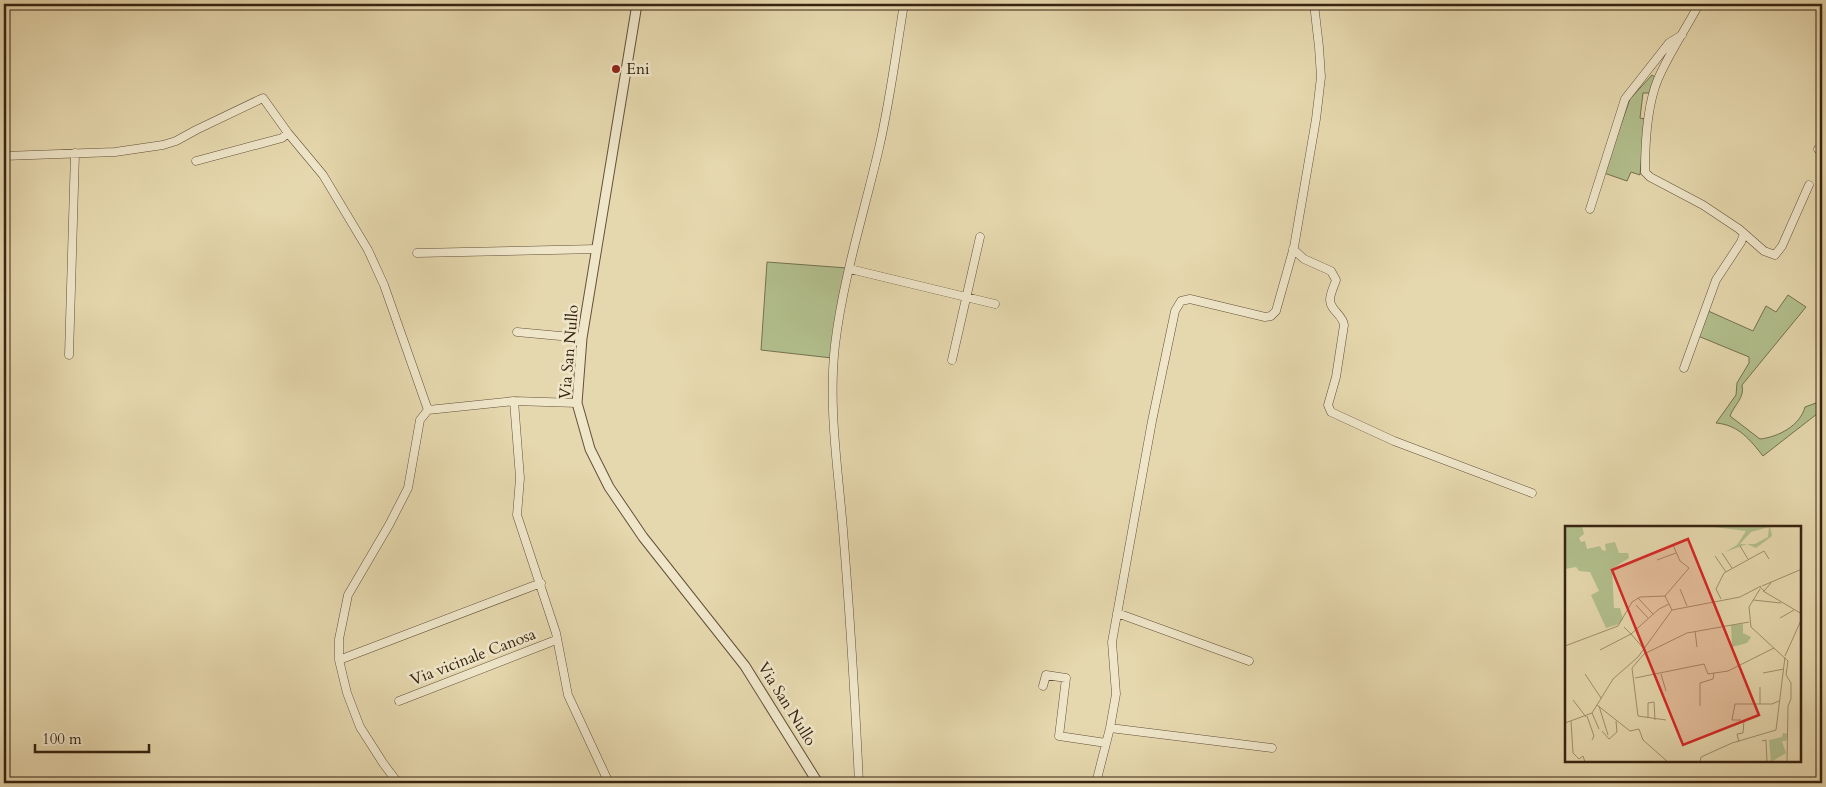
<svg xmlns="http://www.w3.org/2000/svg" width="1826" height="787" viewBox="0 0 1826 787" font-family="Cardo,serif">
	<rect width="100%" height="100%" fill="#e6d8ae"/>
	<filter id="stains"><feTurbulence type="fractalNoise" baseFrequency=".004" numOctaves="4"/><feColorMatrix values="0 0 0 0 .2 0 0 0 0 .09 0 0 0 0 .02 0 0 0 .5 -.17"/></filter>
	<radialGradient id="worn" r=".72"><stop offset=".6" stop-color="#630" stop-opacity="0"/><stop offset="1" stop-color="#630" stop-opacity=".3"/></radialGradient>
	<path fill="#b2bf8d" stroke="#74714f" d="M 1652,75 L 1655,77 L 1649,93 L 1643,93 L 1640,118 L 1645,119 L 1640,175 L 1631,172 L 1627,181 L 1604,173 L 1630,99 Z
		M 767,262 L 847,268 L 832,358 L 761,350 Z
		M 1788,295 L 1806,307 L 1742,385 C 1745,398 1734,405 1730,416 L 1760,439 C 1778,437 1800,426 1805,407 L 1816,403 L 1822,391 L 1822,410 L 1763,456 C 1750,440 1739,425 1716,423 L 1736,395 L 1737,383 L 1749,363 L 1749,357 L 1698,336 L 1706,310 L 1753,331 L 1766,306 L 1776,312 Z"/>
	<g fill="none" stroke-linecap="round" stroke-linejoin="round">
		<g stroke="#635038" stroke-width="9">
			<path id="minor" d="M 1699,4 C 1686,29 1669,53 1658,79 C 1647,105 1645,143 1645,172 L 1650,177 L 1703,205 L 1739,229 L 1764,251 L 1775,255 L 1782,246 L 1809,185
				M 1818,149 L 1822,151
				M 4,156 L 115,152 L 163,145 L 176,141 L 196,130 L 263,98 L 288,133 L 323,175 L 368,250 L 384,285 L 428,410
				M 196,161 L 282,138 L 288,133
				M 1590,209 L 1625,99 L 1669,43 L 1682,35
				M 1293,249 L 1304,259 L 1331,271 L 1336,280 C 1334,286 1330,294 1330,300 C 1330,310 1343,315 1344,325 L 1336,377 L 1328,405 L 1331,412 L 1394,441 L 1532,493
				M 417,253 L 597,249
				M 850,269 L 995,304
				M 517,332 L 582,338
				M 69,355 L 75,153
				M 952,360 L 980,237
				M 1684,368 L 1716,280 L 1741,242 L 1744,234
				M 514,401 L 520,478 L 517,515 L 556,633 L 568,695 L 609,783
				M 1117,613 L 1249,661
				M 339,660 L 541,583
				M 1043,686 L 1046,675 L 1066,678 L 1059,736 L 1106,743
				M 399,701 L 556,640
				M 1110,728 L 1272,748
				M 398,783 L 383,763 L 360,727 L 347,693 L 339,660 L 339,639 L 348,595 L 389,525 L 408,488 L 420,420 L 428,410 L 514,401 L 577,403
				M 859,783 C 855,699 850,615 843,530 C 838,468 828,407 835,345 C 843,278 864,213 879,148 C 890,101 896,52 904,4
				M 1096,783 L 1110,728 L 1116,694 L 1112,642 L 1152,421 L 1175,311 L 1181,301 L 1190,299 L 1265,317 L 1271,316 L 1276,311 L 1294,247 L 1316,119 L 1321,77 L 1319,47 L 1314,4"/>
		</g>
		<g stroke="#635038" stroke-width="11">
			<path id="tertiary" d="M 637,4 L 582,338 L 577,403 L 590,449 L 609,487 L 643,537 L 745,666 L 818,783"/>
		</g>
		<use href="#minor" stroke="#efe6ca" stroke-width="8"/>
		<use href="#tertiary" stroke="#efe6ca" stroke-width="9"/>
	</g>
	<circle fill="#8f2418" stroke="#efe6ca" stroke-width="2" cx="616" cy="69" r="5"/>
	<g text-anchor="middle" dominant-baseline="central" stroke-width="5" stroke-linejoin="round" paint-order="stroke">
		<g font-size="16" fill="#372311" stroke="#efe6ca" text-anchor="start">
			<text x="626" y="69">Eni</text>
		</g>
		<g font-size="16" fill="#372311" stroke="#efe6ca">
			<text transform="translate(569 352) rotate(-85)">Via San Nullo</text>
			<text transform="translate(473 657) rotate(-21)">Via vicinale Canosa</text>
			<text transform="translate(787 704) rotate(58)">Via San Nullo</text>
		</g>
	</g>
	<g transform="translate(1565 526)">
		<rect width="236" height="236" fill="#e6d8ae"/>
		<path d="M 0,0 L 17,0 L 19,8 L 14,12 L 16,16 L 20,15 L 22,23 L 35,20 L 37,24 L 41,25 L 40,18 L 50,16 L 54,27 L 63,27 L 64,32 L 47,43 L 49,82 L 55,82 L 58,93 L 54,98 L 41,102 L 26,69 L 34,65 L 25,46 L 14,45 L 11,41 L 0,43 ZM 141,0 L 205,0 L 207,10 L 191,22 L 182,18 L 160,26 L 172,19 L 181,5 ZM 204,1 L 203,11 L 190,18 L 175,18 L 186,6 ZM 178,98 L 178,107 L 186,111 L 182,117 L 167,121 L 166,99 ZM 218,207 L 223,208 L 221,215 L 217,215 L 221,227 L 206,236 L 204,214 L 217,211 Z" fill="#b2bf8d" fill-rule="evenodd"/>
		<path fill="none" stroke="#a0906f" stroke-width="1" d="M 175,20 L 183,33M 157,27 L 167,42M 150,30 L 161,46M 92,34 L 111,27M 197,60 L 237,43M 195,61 L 199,65 L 206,57M 115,63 L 122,80M 195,63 L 184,81 L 186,101 L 223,135 L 221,149 L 226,157 L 226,173 L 223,180 L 222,236M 198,65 L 237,88M 100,70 L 124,42 L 115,35 L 108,19M 73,72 L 88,88M 156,73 L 151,63 L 159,47 L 199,25 L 204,33M 188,74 L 216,77M 71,79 L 83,92M 215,92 L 229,84M 59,101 L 66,108 L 94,83 L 104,78M 130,105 L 132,121M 0,120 L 53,100 L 67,76 L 75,71 L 100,70 L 107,84M 35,124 L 66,108 L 79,123M 220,130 L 237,92M 198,147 L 219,143M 20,148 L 36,172M 96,148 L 101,165M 70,152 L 139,138 L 143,148 L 163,145 L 209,122M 195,161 L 195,178M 8,174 L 21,191M 32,179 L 65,205 L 74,203 L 78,214 L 103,236M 34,180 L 43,209M 135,180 L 135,157 L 148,153 L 149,147M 27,187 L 34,203M 22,190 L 29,210 L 27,214M 83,192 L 83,177 L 89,176 L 90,194M 101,194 L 73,190 L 67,142 L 79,128 L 122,107 L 184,96M 176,194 L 167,194 L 170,178 L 207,178 L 214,175M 6,195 L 8,227 L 14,233 L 18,230 L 20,236M 0,197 L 27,187 L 48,153 L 73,131 L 107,84 L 175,71 L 196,60M 37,205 L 44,213 L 52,206 L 51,195M 197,215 L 201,214 L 202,236M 174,216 L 172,208 L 178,207 L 179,194M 135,236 L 136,231 L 167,217 L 211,204 L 220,131"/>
		<path fill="#d62828" fill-opacity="0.15" stroke="#d62828" stroke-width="2.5" d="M 123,13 L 194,189 L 118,219 L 47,44 Z"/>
		<rect width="236" height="236" fill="none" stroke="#372311" stroke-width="2.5"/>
	</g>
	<rect width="1826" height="787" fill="none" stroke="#e6d8ae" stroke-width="20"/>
	<rect x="5" y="5" width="1816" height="777" fill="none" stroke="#372311" stroke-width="2.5"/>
	<rect x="10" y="10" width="1806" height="767" fill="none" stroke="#372311"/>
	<path d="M35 744v8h114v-8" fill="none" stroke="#372311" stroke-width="2.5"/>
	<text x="42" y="744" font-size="15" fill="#372311" stroke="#efe6ca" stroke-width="4" paint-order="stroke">100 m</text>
	<rect width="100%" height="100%" filter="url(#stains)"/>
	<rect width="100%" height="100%" fill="url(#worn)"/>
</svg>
